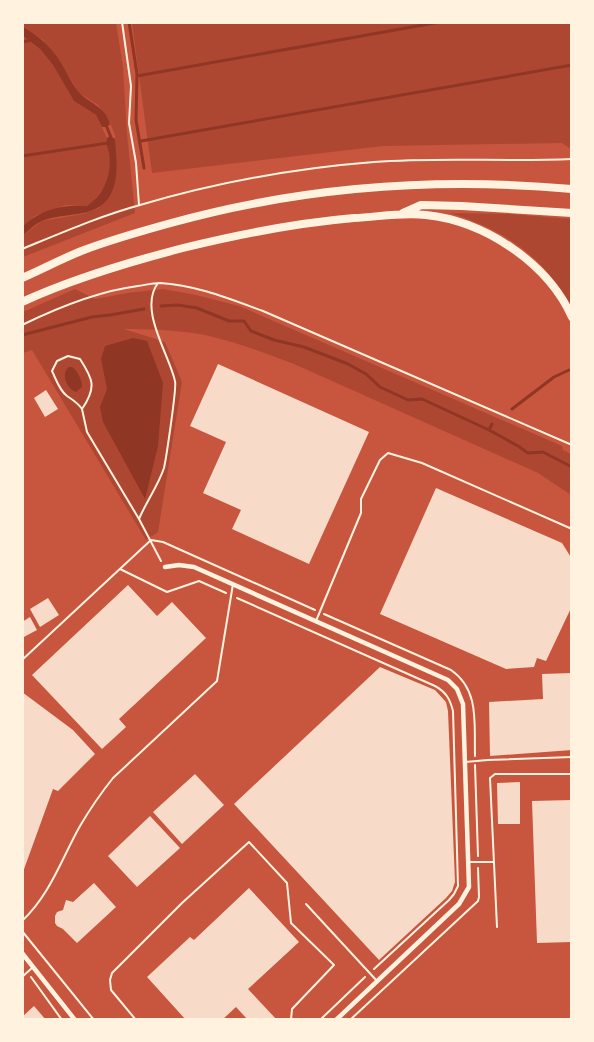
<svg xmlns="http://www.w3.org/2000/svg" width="594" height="1042" viewBox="0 0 594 1042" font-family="'Alegreya Sans',sans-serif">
	<rect width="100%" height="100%" fill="#c8553d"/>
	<path fill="#ae4732" d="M 23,22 L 116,23 L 123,67 L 127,134 L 135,213 L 23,257 L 23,235 L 42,221 L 83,214 L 99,208 L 116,165 L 115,135 L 108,118 L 98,105 L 79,93 L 56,55 L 43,40 L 23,26 Z
		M 132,23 L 571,23 L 571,149 L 562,143 L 383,146 L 152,173 Z
		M 22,36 L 40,49 L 53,65 L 74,101 L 96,115 L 107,138 L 106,143 L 109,151 L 110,163 L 109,173 L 106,185 L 92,203 L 87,206 L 66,205 L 35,216 L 23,226 Z
		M 450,213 L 510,214 L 571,219 L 571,307 C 544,256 504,230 450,213 Z
		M 75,289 L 95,299 L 127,293 L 163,289 L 196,295 L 239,306 L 562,446 L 563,450 L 571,454 L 571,495 L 538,473 L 294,364 C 265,353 236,342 205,335 C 178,330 151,329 124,329 L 165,342 L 182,382 L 158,532 L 146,540 L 32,350 L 23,353 L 23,312 Z"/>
	<path fill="#8f3625" d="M 22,26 C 35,34 46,42 55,54 C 64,65 69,80 78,91 C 87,103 106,106 110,124 L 107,127 L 102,127 L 96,115 L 74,101 L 53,65 L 40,49 L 23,36 Z
		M 110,136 L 115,139 C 116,153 118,169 115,182 C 106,222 70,210 42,221 C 35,224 29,230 23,235 L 23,226 C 43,209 61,205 87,206 C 105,194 112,174 109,153 C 108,147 105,144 107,138 Z
		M 133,338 L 147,341 L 163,383 L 158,446 L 145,499 L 103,422 L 100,407 L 107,389 L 101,359 L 105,346 Z
		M 69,367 L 72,367 C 78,371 82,380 82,387 L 76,392 C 67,389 60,374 69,367 Z"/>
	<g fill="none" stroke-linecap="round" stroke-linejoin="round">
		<path stroke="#8f3625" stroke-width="3" d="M 129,22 L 137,74 L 136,120 L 144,168
			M 22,42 L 32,40
			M 137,76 L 440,22
			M 106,125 L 112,140
			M 141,141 L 572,65
			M 22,156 L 108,143
			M 161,306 L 178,305 L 197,308 L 229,321 L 244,321 L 251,331 L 274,340 L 304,347 L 348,364 L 366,374 L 380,387 L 408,400 L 422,399 L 489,430 L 518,446 L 528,453 L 543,452 L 572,467
			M 22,335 L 92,317 L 110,315 L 144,309
			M 512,409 L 554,377 L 569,370
			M 489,430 L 492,424"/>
	</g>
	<path fill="#f7dbc8" d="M 218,364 L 369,432 L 309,564 L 232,529 L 241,510 L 203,493 L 226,442 L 190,426 Z
		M 46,390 L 58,409 L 45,417 L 34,398 Z
		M 436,488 L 562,543 L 572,559 L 572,606 L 546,661 L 537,658 L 534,667 L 506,669 L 380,614 Z
		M 128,585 L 157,616 L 172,602 L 206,638 L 119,719 L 126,727 L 102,749 L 32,675 Z
		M 48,598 L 59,615 L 40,627 L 30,609 Z
		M 30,617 L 37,630 L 22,638 L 22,622 Z
		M 380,667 L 435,690 L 446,702 L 448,711 L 455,882 L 452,891 L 446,898 L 379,960 L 234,804 Z
		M 572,673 L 572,750 L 490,756 L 489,702 L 543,699 L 542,674 Z
		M 22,692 L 73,730 L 95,754 L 58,791 L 53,789 L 23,872 Z
		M 195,774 L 224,805 L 182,844 L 153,812 Z
		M 520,782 L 520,824 L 498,824 L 497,783 Z
		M 572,800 L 572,942 L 537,943 L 532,801 Z
		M 150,816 L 180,848 L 137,887 L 108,856 Z
		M 94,883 L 116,907 L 77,943 L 63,929 L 57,926 L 55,923 L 55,916 L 57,912 L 63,910 L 66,900 L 73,902 Z
		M 249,888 L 299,942 L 248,989 L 277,1020 L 248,1020 L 236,1007 L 222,1020 L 186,1020 L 147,977 L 190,937 L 194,940 Z
		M 34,1006 L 46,1020 L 22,1020 L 22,1017 Z"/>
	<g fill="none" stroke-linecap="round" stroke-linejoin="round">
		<path stroke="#fff3e0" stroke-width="2" d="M 122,22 L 131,86 L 129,123 L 136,163 L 139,205
			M 22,249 C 61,233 100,216 140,205 C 215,183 296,168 374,162 C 440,157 506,162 572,159
			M 158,283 C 138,309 169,354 175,381 C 177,387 166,459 164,468 C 158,486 146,502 139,519 L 161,561
			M 22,325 C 59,307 98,291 138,286 C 145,285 153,283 160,283 C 196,285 230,299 263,311 L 572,445
			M 82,409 C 78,403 73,400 67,396 C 59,390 56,379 52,371 L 57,361 L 68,356 L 80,359 C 93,379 97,387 82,409 L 87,432 L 139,519
			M 120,569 L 167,592 L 199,581 L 226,593
			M 237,598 L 435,686 C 446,692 450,699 453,711 L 458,886 L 454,894 L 449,900 L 374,969
			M 324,614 L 451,670 C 480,690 474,724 475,756
			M 22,660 L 151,540 L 163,542 L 315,610
			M 475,765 L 478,856
			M 22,931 L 94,1020
			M 31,977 L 62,1020
			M 320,1020 L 365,977
			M 350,1020 L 478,901 L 479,897 L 478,868"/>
		<path stroke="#fff3e0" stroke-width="2" d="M 316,621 L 361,513 L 361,499 L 380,460 L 388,453 L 422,463 L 572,529
			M 465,762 L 488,760 L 572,757
			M 470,862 L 493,862
			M 306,904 L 377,981
			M 22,921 C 50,895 62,858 80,826 C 90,809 101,793 113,778 L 217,681 L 233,584
			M 497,927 L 490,778 L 495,774 L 572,774
			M 22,977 L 32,968
			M 136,1020 L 111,990 L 110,980 L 112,973 L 182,903 L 249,842 L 287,883 L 291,923 L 334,965 L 292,1009 L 291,1020"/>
		<path stroke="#fff3e0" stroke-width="4.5" d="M 165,567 L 179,565 L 194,567 L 448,680 L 457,689 L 463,704 L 469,887 L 459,904 L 336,1020
			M 22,953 L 75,1020"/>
		<path stroke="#fff3e0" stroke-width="8" d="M 403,213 L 421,205 L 462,206 L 572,213
			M 22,278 C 43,269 63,258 84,250 C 113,239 142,231 171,223 C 301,187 438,177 572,189
			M 22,302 C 74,278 129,262 183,248 C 240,234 296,223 354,218 C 378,217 402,212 426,215 C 484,221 547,262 572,317"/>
	</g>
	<rect width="594" height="1042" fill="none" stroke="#fff3e0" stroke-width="48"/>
</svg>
